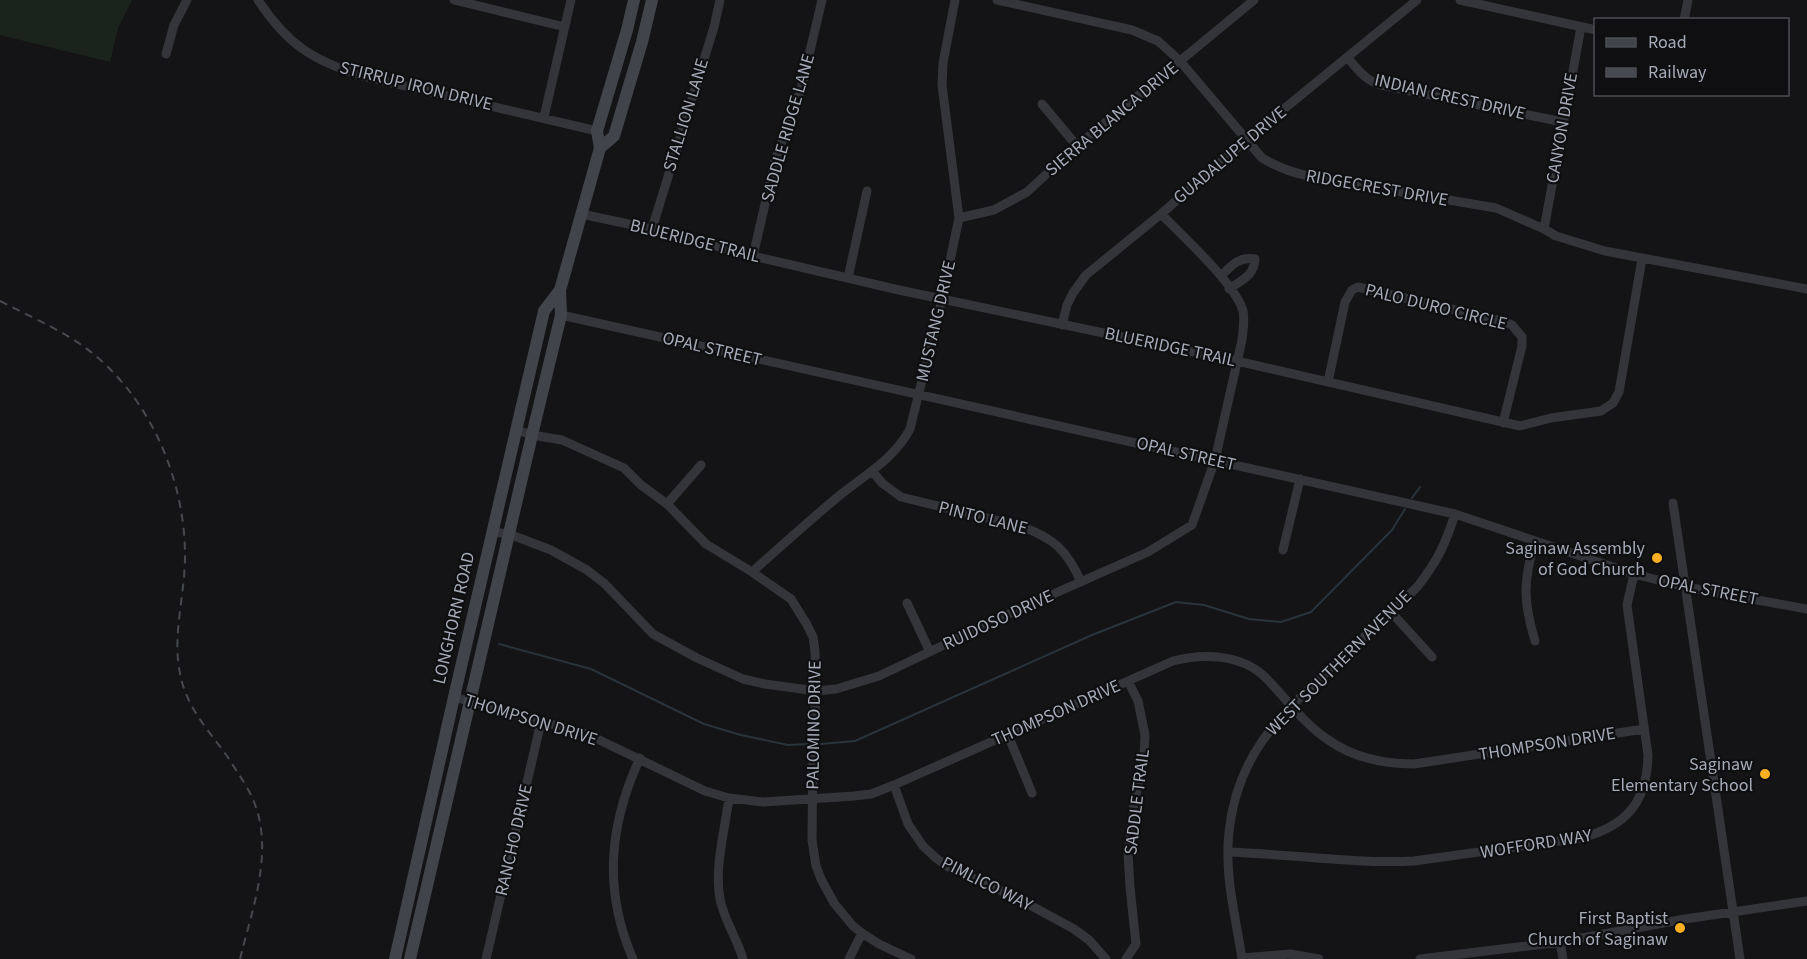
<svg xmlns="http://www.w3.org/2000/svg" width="1807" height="959" viewBox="0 0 1807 959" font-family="'Source Sans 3',sans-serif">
	<rect width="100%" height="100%" fill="#141416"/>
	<path fill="#1b241c" d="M 0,0 L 132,0 L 118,28 L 110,62 L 0,35 Z"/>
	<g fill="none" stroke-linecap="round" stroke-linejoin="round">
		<path stroke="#29333b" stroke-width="2" d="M 1412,498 L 1420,487
			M 499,644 L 591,669 L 704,724 L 741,735 L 788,745 L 807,744
			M 820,744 L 855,741 L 1092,635 L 1176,602 L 1204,605 L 1249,619 L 1281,622 L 1311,612 L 1392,530 L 1405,509"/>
		<path stroke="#34353b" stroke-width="9" d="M 258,0 C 287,44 313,61 363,76 L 597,131
			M 454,0 L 565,27
			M 997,0 L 1132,30 L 1158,41 L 1180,61 L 1262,158 C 1281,169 1296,174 1319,178 L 1496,208 L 1544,229 L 1556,236 L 1605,251 L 1807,289
			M 1460,0 L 1596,30
			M 1684,20 L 1688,0
			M 166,54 L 174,25 L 187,0
			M 1347,57 C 1357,69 1365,80 1381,85 L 1563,122
			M 1042,104 L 1077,146
			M 544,117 L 571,0
			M 581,214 L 652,229 L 753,256 L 899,290 L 1237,361 L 1520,426 L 1551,418 L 1601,411 L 1613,403 L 1619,392 L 1642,259
			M 959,218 L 994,210 L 1027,192 L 1077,146 L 1254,0
			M 652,229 L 714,27 L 720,0
			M 1544,229 L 1581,27
			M 753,256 L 775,161 L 801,89 L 822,0
			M 1221,276 C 1231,266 1239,256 1255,259 C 1254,276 1242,280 1229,289
			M 848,278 L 867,191
			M 561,315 L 1455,514 L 1634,574 L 1686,587 L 1807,609
			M 1062,325 L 1067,305 L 1073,293 L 1086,275 L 1161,214 L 1246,140 L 1417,0
			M 1328,382 L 1345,302 L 1352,290 L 1358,287 L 1502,321 L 1512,325 L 1522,337 L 1522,346 L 1503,423
			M 517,430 L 532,435 L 562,440 L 624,468 L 641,485 L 667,504 L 706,544 L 752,572 L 791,599 L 806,623 L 813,637 L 815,651 L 816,691 L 813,747 L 812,840 L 816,866 L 821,879 L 834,903 L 853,926 L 862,933 L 879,944 L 911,959
			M 872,471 L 882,483 L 901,497 L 1020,526 C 1054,538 1067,550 1081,582
			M 1673,503 L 1740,959
			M 667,504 L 701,465
			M 493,532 L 509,534 L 551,550 L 587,570 L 605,584 L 653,634 L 697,658 L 743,679 L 765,684 L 816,691 L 836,689 L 879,676 L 1015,611 L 1148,552 L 1192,525 L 1215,460 L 1242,340 C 1243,330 1245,321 1243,311 C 1236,285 1182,235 1161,214
			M 1535,541 C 1523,581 1523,601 1535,641
			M 1283,550 L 1300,479
			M 752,572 C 781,546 810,520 840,495 C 865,475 895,458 910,429 L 942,299 L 959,218 L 942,85 L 943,63 L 955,0
			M 907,603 L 930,652
			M 1391,612 L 1432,657
			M 454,697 L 587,734 L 705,791 L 729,798 L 763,802 L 854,796 L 871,794 L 894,785 L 1173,661 C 1203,653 1241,654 1265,677 C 1286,698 1302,722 1327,739 C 1353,758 1383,764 1414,764 L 1644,729
			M 1008,735 L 1032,793
			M 894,785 L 908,824 L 923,846 L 936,858 L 948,867 L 1017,898 L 1074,929 L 1089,940 L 1106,959
			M 729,798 C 725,829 714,868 720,899 C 724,920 737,938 743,959
			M 1228,852 C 1290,854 1352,864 1414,861 L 1581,838 C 1627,826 1647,802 1648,755 L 1627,605 L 1634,574
			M 1560,942 L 1563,959
			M 1242,958 L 1290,954 L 1319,959
			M 486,959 L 541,722
			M 633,959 C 603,890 609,825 640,758
			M 849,959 L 862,933
			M 1126,959 L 1136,944 L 1130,887 L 1128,853 L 1133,810 L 1144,755 L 1145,735 L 1138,701 L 1128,681
			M 1242,959 C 1236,918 1224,875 1229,832 C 1237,757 1276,719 1329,670 C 1358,642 1389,615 1418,586 C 1438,560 1445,545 1455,514
			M 1420,959 L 1560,942 L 1685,919 L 1807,901"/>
		<path stroke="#42444b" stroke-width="12" d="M 600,148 L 614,136 L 642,42 L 652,0
			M 395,959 L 454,697 L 544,311 L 560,290
			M 410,959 L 532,435 L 561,315 L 560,290 L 600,148 L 597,131 L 627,30 L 634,0"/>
		<path stroke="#474950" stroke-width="2" stroke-dasharray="8 6" stroke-linecap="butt" d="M 0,301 C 27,315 55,327 80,344 C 147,390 185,476 185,556 C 185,597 171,638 181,678 C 188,709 209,731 227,756 C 235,769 244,781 251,795 C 276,847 253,906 240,959"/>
	</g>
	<g fill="#ffaf22" stroke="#0f0f11" stroke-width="2">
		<circle cx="1657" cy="558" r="6"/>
		<circle cx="1765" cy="774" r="6"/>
		<circle cx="1680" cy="928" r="6"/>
	</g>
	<g text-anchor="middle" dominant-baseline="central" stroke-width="4.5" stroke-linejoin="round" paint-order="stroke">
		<g font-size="18" fill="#a4aab7" stroke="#0f0f11">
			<text transform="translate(416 86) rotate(14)">STIRRUP IRON DRIVE</text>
			<text transform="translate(1450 97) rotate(13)">INDIAN CREST DRIVE</text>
			<text transform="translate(686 115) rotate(-73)">STALLION LANE</text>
			<text transform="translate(1112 119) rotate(-40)">SIERRA BLANCA DRIVE</text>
			<text transform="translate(788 128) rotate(-74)">SADDLE RIDGE LANE</text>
			<text transform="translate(1562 128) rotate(-80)">CANYON DRIVE</text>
			<text transform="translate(1230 155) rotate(-40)">GUADALUPE DRIVE</text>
			<text transform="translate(1377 188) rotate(10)">RIDGECREST DRIVE</text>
			<text transform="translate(695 241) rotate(14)">BLUERIDGE TRAIL</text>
			<text transform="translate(1436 307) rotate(14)">PALO DURO CIRCLE</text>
			<text transform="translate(936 321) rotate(-77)">MUSTANG DRIVE</text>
			<text transform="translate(1170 347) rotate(12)">BLUERIDGE TRAIL</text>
			<text transform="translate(712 349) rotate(13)">OPAL STREET</text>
			<text transform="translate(1186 454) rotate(13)">OPAL STREET</text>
			<text transform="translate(983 518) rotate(14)">PINTO LANE</text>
			<text transform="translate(1708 590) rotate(11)">OPAL STREET</text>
			<text transform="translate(454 618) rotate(-77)">LONGHORN ROAD</text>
			<text transform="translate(998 620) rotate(-25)">RUIDOSO DRIVE</text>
			<text transform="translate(1339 663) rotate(-45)">WEST SOUTHERN AVENUE</text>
			<text transform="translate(1056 713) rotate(-24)">THOMPSON DRIVE</text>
			<text transform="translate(531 720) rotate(17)">THOMPSON DRIVE</text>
			<text transform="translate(814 725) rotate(-89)">PALOMINO DRIVE</text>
			<text transform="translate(1547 744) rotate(-9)">THOMPSON DRIVE</text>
			<text transform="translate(1137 802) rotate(-83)">SADDLE TRAIL</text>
			<text transform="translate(514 840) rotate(-77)">RANCHO DRIVE</text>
			<text transform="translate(1536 844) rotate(-9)">WOFFORD WAY</text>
			<text transform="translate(987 884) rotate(27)">PIMLICO WAY</text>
		</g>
		<g font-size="18" fill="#a4aab7" stroke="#0f0f11" text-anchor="end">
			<text x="1645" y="548">Saginaw Assembly<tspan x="1645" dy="21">of God Church</tspan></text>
			<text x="1753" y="764">Saginaw<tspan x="1753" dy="21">Elementary School</tspan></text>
			<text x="1668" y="918">First Baptist<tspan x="1668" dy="21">Church of Saginaw</tspan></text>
		</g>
	</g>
	<rect x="1594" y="18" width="195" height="78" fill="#0f0f11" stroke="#4b4d53" stroke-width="1.5"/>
	<rect x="1606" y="38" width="30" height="9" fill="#42444b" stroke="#4b4d53" stroke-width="1.5"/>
	<text x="1648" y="48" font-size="18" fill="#a4aab7">Road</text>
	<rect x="1606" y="68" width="30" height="9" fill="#474950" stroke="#4b4d53" stroke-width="1.5"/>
	<text x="1648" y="78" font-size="18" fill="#a4aab7">Railway</text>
</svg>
